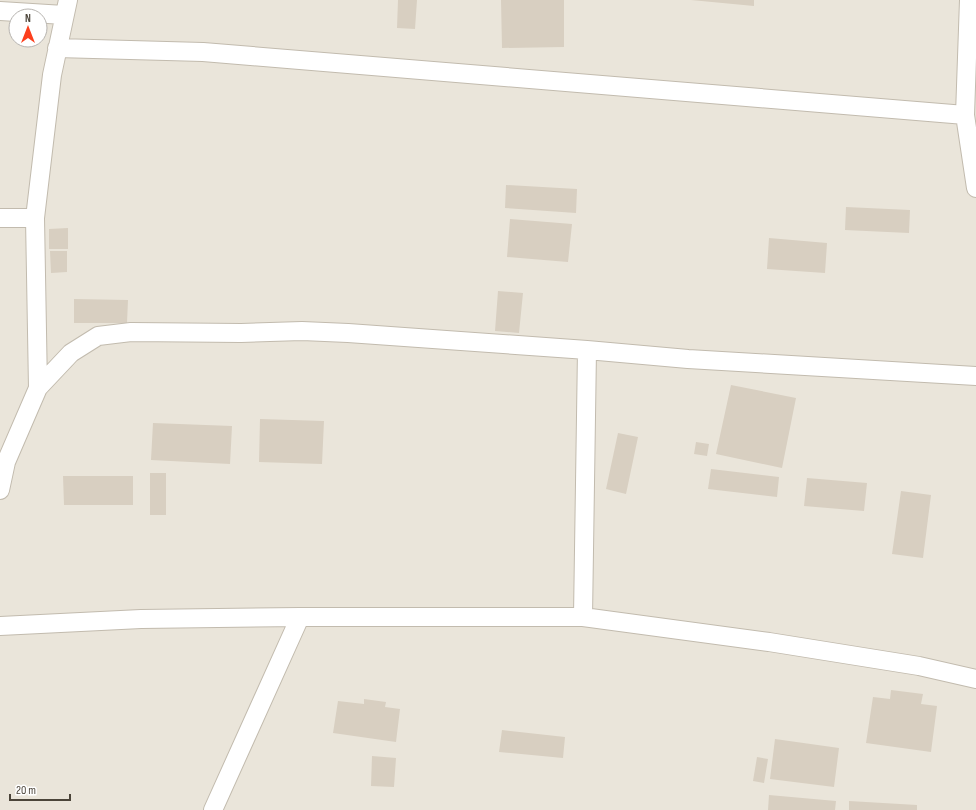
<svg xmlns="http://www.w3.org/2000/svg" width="976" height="810" viewBox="0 0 976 810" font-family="'Sofia Sans Condensed',sans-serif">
	<rect width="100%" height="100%" fill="#f6f3ec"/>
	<path fill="#eae5da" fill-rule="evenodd" d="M 0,0 L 976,0 L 976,810 L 0,810 ZM 16,16 L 40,16 L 40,40 L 16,40 Z"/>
	<path fill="#d8cfc1" d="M 398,0 L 417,0 L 415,29 L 397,28 Z
		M 501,0 L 564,0 L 564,47 L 502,48 Z
		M 691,0 L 754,0 L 754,6 Z
		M 506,185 L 577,189 L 576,213 L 505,208 Z
		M 846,207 L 910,210 L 909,233 L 845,230 Z
		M 510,219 L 572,224 L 568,262 L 507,257 Z
		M 68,228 L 68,249 L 49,249 L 49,229 Z
		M 769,238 L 827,243 L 825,273 L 767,269 Z
		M 50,251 L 67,251 L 67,272 L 51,273 Z
		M 498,291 L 523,293 L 519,333 L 495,331 Z
		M 74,299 L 128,300 L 127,323 L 74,323 Z
		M 731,385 L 796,398 L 782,468 L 716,454 Z
		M 260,419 L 324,421 L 322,464 L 259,462 Z
		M 153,423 L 232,426 L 230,464 L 151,460 Z
		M 618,433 L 638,437 L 626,494 L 606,489 Z
		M 696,442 L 709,444 L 707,456 L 694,454 Z
		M 711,469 L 779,477 L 777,497 L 708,489 Z
		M 150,473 L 166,473 L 166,515 L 150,515 Z
		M 63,476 L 133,476 L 133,505 L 64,505 Z
		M 807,478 L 867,483 L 864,511 L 804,506 Z
		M 901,491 L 931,495 L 923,558 L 892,554 Z
		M 891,690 L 923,694 L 921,704 L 937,706 L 931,752 L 866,743 L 873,697 L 890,699 Z
		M 364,699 L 386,702 L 385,707 L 400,709 L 396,742 L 333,733 L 338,701 L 364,704 Z
		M 502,730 L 565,737 L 563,758 L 499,752 Z
		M 775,739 L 839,748 L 834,787 L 770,779 Z
		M 372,756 L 396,758 L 394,787 L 371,786 Z
		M 757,757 L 768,759 L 764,783 L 753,781 Z
		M 769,795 L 836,801 L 835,810 L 768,810 Z
		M 849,801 L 917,805 L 917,810 L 849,810 Z"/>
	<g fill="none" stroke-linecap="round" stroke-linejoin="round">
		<g stroke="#c2bbae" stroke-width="20">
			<path id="minor" d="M 969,0 L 965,115 L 976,188
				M 0,11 L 64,15
				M 57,48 L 203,52 L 965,115
				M 0,218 L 35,218
				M 38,388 L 71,353 L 98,336 L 131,332 L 241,333 L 302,331 L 348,333 L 587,350 L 688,359 L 976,376
				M 0,490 L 6,462 L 38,388 L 35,218 L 52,75 L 68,0
				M 583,617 L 587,350
				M 0,626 L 141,619 L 300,617 L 583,617 L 769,642 L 919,666 L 976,679
				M 213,810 L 300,617"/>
		</g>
		<use href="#minor" stroke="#fff" stroke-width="18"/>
	</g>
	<g transform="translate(28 28)"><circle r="19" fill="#ffffff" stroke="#b7b4b0"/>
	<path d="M0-3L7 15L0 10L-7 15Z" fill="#fc3f1d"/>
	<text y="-6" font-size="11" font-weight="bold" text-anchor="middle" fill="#4b4439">N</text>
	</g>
	<path d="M10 794v6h60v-6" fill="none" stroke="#4b4439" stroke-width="2"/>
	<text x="16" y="794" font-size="12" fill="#4b4439" stroke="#ffffff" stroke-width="3" paint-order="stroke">20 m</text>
</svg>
